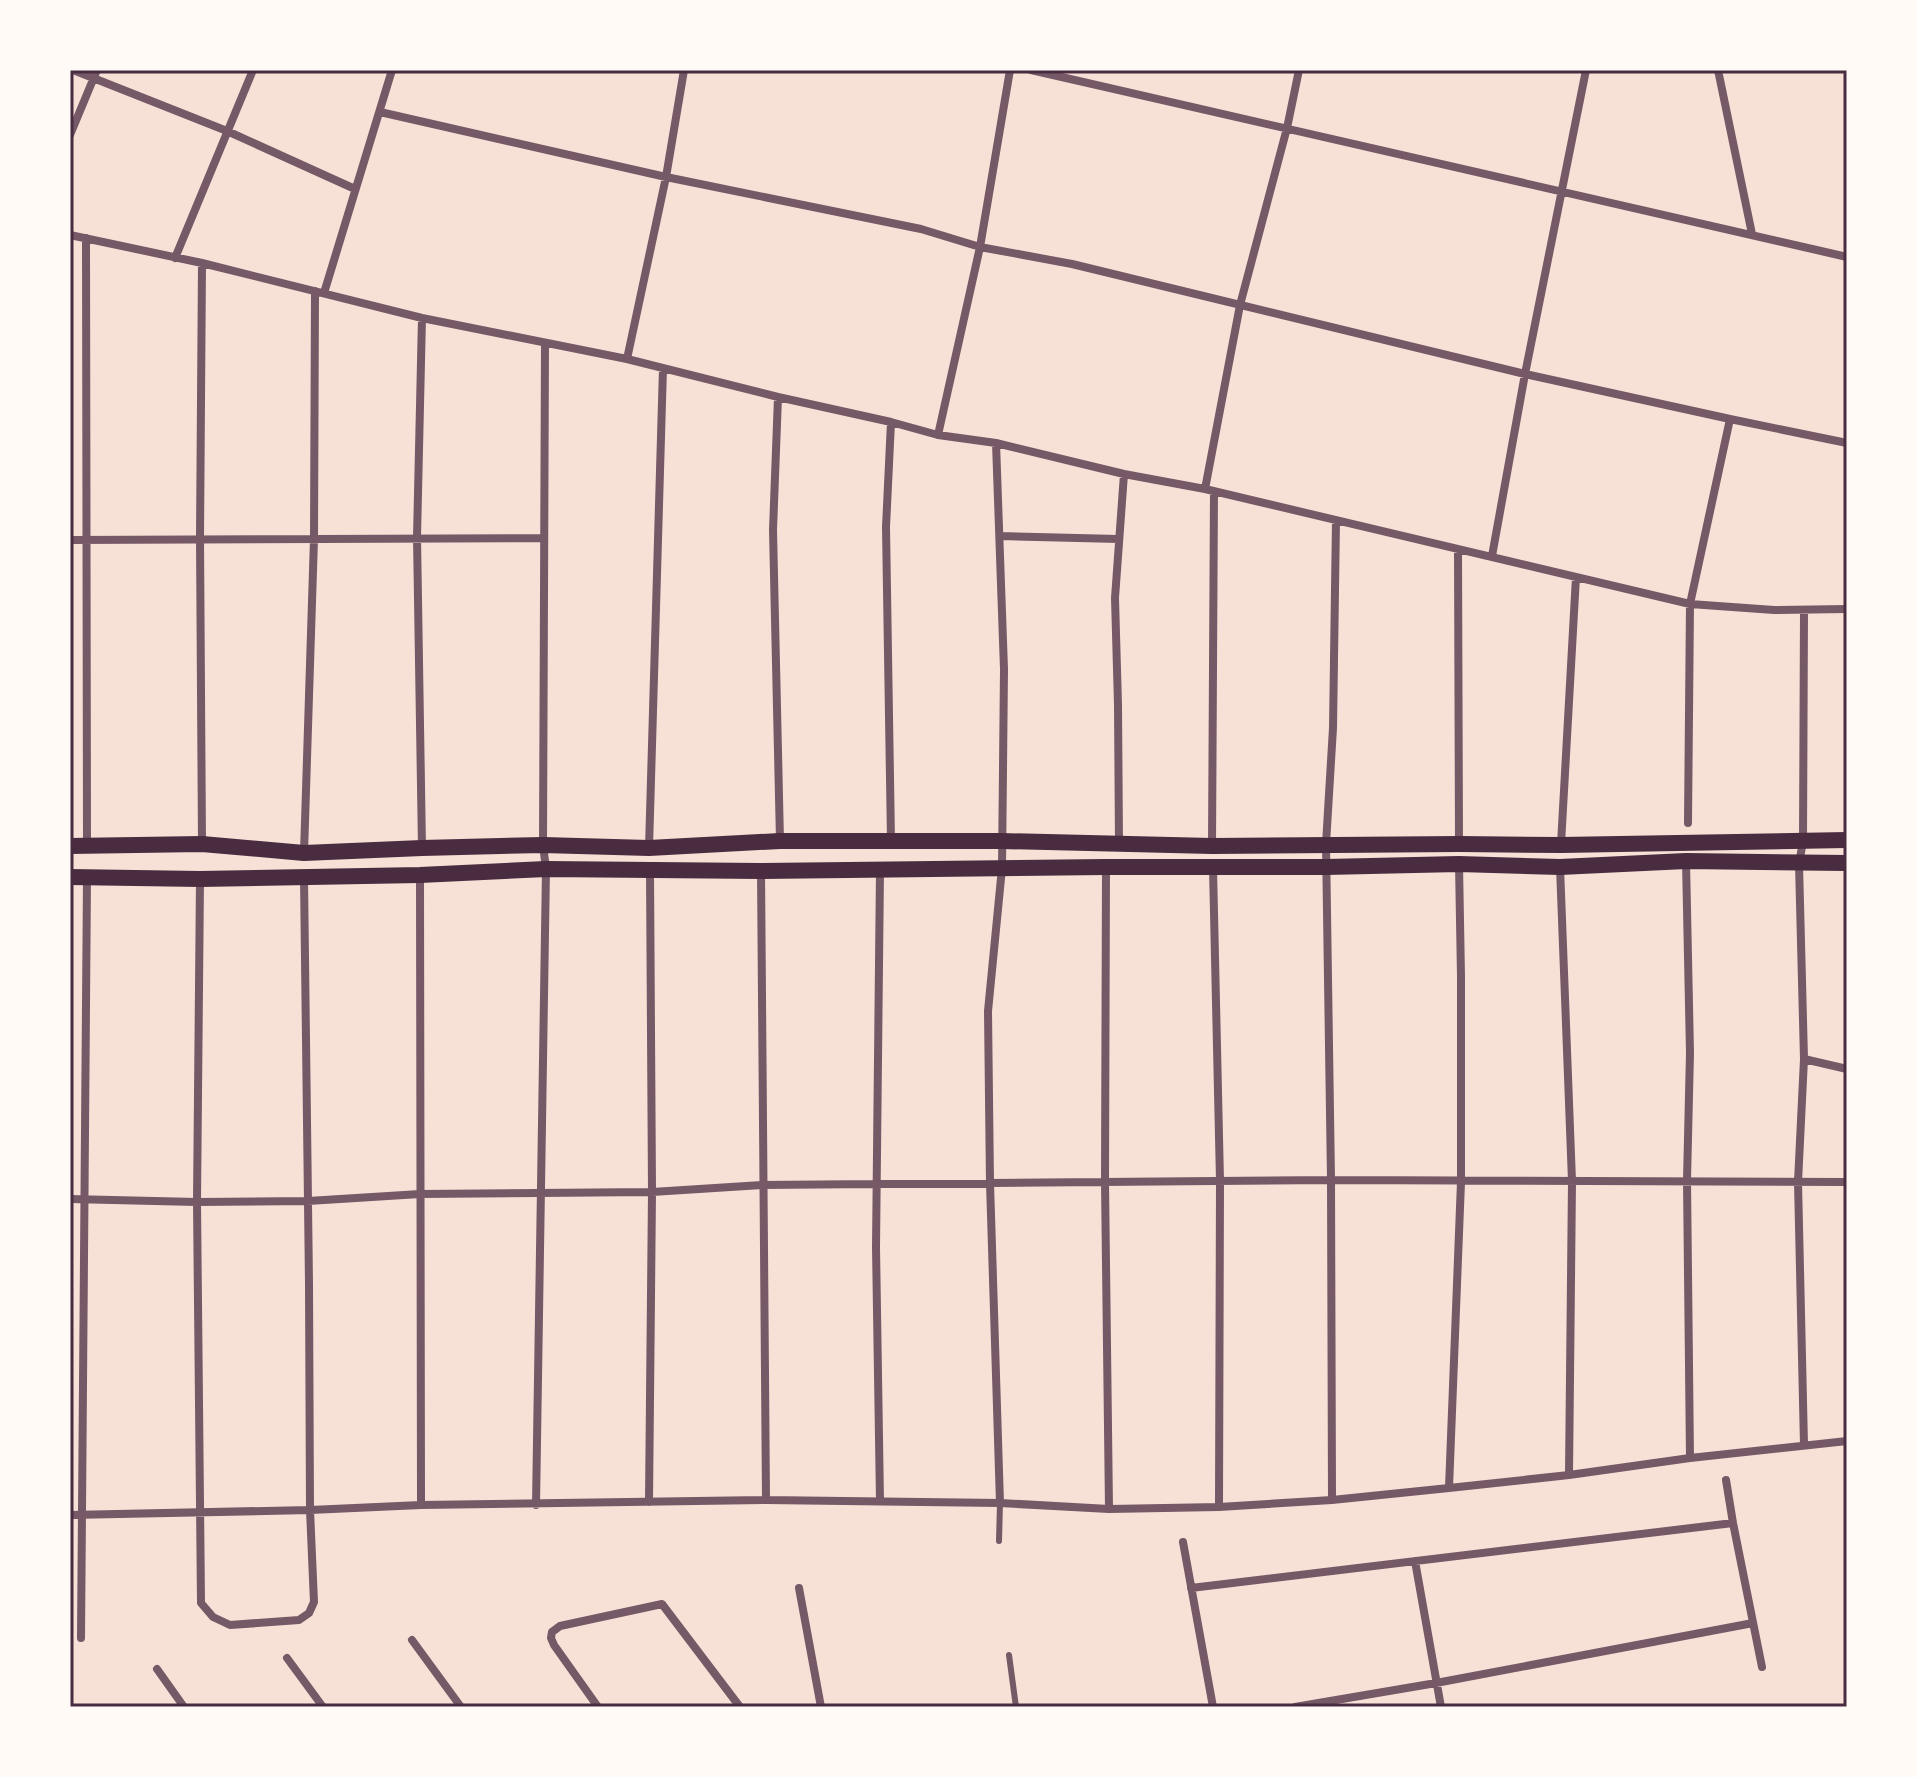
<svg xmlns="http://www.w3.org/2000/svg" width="1917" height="1777" viewBox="0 0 1917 1777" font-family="Lato,sans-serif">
	<rect width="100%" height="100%" fill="#f7e1d7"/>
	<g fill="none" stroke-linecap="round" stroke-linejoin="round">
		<path stroke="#755966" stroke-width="6" d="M 999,1541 L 1000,1503
			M 1009,1655 L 1016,1707"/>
		<path stroke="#755966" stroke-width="8" d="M 73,70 L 227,131 L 355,189
			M 1031,70 L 1847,257
			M 1718,70 L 1752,234
			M 380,112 L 666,177 L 921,229 L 980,247 L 1072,264 L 1525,374 L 1730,419
			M 70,135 L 97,70
			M 70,235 L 202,263 L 422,318 L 627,359 L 778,397 L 891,422 L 938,435 L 996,443 L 1124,474 L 1205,489 L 1690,604 L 1774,610 L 1847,609
			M 86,238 L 87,846
			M 175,258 L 253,70
			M 202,263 L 200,538 L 202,844
			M 324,293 L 392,70
			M 422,318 L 417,537 L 422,848
			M 627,359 L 666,177 L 684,70
			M 778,397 L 773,530 L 780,841
			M 891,422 L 886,527 L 891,841
			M 938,435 L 980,247 L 1010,70
			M 996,443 L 1004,669 L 1002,868 L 988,1011 L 990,1183 L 1000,1503
			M 1205,489 L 1240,305 L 1287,128 L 1299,70
			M 1000,536 L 1119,539
			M 70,540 L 543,538
			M 1458,549 L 1459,844
			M 1492,556 L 1525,374 L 1586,70
			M 1688,823 L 1690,604 L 1730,419 L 1847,443
			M 1119,843 L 1118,705 L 1115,598 L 1124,474
			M 1561,844 L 1576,577
			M 1212,846 L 1214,491
			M 649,848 L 663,368
			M 304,853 L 314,539 L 315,291
			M 1686,861 L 1690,1053 L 1687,1180 L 1690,1458
			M 1106,867 L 1105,1182 L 1109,1509
			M 1560,867 L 1572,1181 L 1569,1475
			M 1213,868 L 1220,1181 L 1219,1507
			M 880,870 L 876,1247 L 880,1501
			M 761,871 L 766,1500
			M 420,876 L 421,1505
			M 200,880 L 197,1202 L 201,1603 L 213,1617 L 230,1625 L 299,1620 L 309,1613 L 314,1602 L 310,1510 L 309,1284 L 304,877
			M 1804,1059 L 1847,1069
			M 70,1199 L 197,1202 L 308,1201 L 420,1194 L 652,1192 L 762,1185 L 877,1184 L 1331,1180 L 1847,1182
			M 1804,1445 L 1798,1182 L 1804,1059 L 1799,864 L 1803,841 L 1804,610
			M 1726,1480 L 1733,1523 L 1762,1667
			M 1449,1488 L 1461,1182 L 1461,977 L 1459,864
			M 1332,1500 L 1331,1180 L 1326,844 L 1333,728 L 1336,520
			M 649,1502 L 652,1192 L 650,871
			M 536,1505 L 546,869 L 543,845 L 545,343
			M 70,1515 L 310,1510 L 421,1505 L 766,1500 L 1000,1503 L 1109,1509 L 1219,1507 L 1332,1500 L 1449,1488 L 1569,1475 L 1690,1458 L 1847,1441
			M 1183,1542 L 1213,1707
			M 1415,1561 L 1441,1707
			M 799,1588 L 821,1707
			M 1191,1588 L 1733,1523
			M 81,1638 L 87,878
			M 412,1640 L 461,1707
			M 287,1658 L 323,1707
			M 157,1669 L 184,1707
			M 598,1707 L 554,1645 L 551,1638 L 552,1632 L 560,1626 L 662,1604 L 740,1707
			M 1295,1707 L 1436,1683 L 1753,1623"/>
		<path stroke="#4a2c40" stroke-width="16" d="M 70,846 L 202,844 L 304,853 L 422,848 L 543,845 L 649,848 L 780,841 L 1002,841 L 1212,846 L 1459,844 L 1561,845 L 1847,840
			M 70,877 L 200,879 L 420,875 L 546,869 L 761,871 L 1106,867 L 1326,867 L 1459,864 L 1560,867 L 1686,861 L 1847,863"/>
	</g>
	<rect width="1917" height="1777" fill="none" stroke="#fffaf5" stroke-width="144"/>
	<rect x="72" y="72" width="1773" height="1633" fill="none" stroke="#4a2c40" stroke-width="3"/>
</svg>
